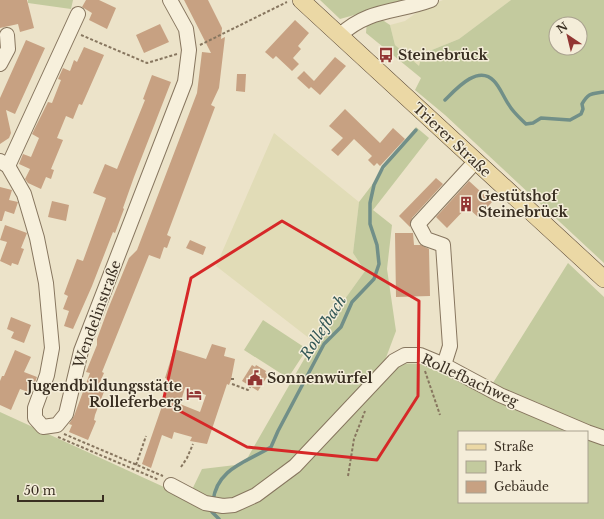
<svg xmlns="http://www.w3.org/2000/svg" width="604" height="519" viewBox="0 0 604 519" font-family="'Libre Baskerville',serif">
	<rect width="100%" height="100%" fill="#ece3c9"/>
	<path fill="#e1dcb7" d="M 443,0 L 511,0 L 459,39 L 422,54 L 419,67 L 395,45 L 390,25 L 405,21 L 423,8 Z
		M 274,133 L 359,202 L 353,253 L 365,271 L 314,342 L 216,266 Z"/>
	<path fill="#c3ca9e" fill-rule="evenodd" d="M 28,0 L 73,0 L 71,9 L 28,3 Z
		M 320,0 L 408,0 L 340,19 Z
		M 511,0 L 604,0 L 604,263 L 445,115 L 415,90 L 421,78 L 366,33 L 367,20 L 378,17 L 390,25 L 395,45 L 419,66 L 422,54 L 459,39 ZM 556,24 L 580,24 L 580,48 L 556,48 Z
		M 416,127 L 429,138 L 373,210 L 392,225 L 387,269 L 396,331 L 384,363 L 428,364 L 577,432 L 459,432 L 459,502 L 587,502 L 587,436 L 604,442 L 604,519 L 0,519 L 0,412 L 188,498 L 202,469 L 244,464 L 314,342 L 365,271 L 353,253 L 359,202 Z
		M 568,263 L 604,297 L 604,433 L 587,428 L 539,403 L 491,386 Z
		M 263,320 L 307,349 L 288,378 L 244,350 Z"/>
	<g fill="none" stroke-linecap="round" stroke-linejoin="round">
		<path stroke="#718f88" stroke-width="3.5" d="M 445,100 C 456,89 478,64 494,81 C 500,87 504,98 509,105 C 513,112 520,118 526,124 L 533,123 L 541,118 L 570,120 L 581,114 L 583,109 L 582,104 C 589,92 592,94 604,92
			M 213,501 C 217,468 247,462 271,447 L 278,431 L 324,344 L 341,327 L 352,302 L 374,279 L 379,264 L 377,245 L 370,224 L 370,203 L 374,185 L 383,167 L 416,130
			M 212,507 L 212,512 L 219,519"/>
	</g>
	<path fill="#c7a182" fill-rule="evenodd" d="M 0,0 L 27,0 L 34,28 L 20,32 L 18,24 L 0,28 Z
		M 86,0 L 99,0 L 116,8 L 107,29 L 89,20 L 92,13 L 82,7 Z
		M 184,0 L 208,0 L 222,28 L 221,39 L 225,37 L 219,88 L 211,105 L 215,107 L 167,235 L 171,237 L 167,248 L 164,247 L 160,259 L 149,255 L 102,372 L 104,373 L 98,387 L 105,389 L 95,415 L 94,420 L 96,421 L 88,440 L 69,432 L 72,425 L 69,424 L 74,416 L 90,373 L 86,372 L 97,345 L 97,339 L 108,309 L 129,258 L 137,250 L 197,93 L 202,52 L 211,53 Z
		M 295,20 L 309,33 L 298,46 L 301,49 L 293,58 L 299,64 L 292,71 L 276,56 L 273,59 L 265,52 Z
		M 160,24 L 169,42 L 144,53 L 136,35 Z
		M 26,40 L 45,48 L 15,114 L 6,110 L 11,133 L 9,138 L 0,144 L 0,98 Z
		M 84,47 L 104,55 L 82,105 L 79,104 L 73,119 L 66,116 L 57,138 L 63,140 L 51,169 L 54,170 L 51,179 L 46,177 L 41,189 L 28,183 L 25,179 L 30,169 L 19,164 L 23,154 L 31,157 L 39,138 L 32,134 L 48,102 L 52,103 L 61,80 L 58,79 L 63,68 L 70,71 L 74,60 L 77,62 Z
		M 335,57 L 346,66 L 320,95 L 311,87 L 309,89 L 297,78 L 304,71 L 314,81 Z
		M 237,74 L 246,74 L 245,92 L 236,91 Z
		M 152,75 L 171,82 L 134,177 L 123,208 L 124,209 L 115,233 L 113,232 L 92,286 L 73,329 L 64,326 L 69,311 L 63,309 L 68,296 L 64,294 L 77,259 L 83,261 L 106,198 L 93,193 L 105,164 L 117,169 L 145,100 L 143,99 Z
		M 345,109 L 380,143 L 393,128 L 405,139 L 380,166 L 377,163 L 374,166 L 368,160 L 372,156 L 354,139 L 338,156 L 331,150 L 343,138 L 329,126 Z
		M 436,178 L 443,184 L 412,218 L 410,227 L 399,216 Z
		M 469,181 L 492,202 L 478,217 L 467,207 L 447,228 L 436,217 Z
		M 0,187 L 12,190 L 9,200 L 18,202 L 14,214 L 5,211 L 2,221 L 0,221 Z
		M 52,201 L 69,205 L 66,221 L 48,217 Z
		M 5,225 L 27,233 L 21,248 L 24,249 L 18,265 L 12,263 L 11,266 L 0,261 L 7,242 L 0,240 Z
		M 395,233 L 413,233 L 414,245 L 421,245 L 429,249 L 430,296 L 396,297 Z
		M 190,240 L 206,247 L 203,255 L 186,248 Z
		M 11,317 L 31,325 L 24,343 L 11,338 L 14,332 L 7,329 Z
		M 212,344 L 226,348 L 224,356 L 235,359 L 231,380 L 229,385 L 227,384 L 207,444 L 190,441 L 192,437 L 174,432 L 172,439 L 162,435 L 151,468 L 142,464 L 171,380 L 165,378 L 174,349 L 206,359 ZM 185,388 L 206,395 L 200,412 L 180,404 Z
		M 15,350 L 31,357 L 24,372 L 37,377 L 31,393 L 20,389 L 11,410 L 0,405 L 0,381 L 2,376 L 4,376 Z
		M 252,365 L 255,367 L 256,365 L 266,371 L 265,373 L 268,375 L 258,391 L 242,381 Z"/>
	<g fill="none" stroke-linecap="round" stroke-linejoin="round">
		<g stroke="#87765f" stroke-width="16">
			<path id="minor" d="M 340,35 C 370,8 396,13 431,0
				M 0,64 L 8,49 L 7,35
				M 0,161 L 8,166 L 24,194 L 37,238 L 46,283 L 52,348 L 47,375 L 35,408 L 35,418 L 43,427 L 57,425 L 66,414 L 81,351 L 185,82 L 189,50 L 186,29 L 170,0
				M 8,166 L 78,14
				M 444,365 L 450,346 L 443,245 L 426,239 L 418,224 L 475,162
				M 587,432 L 604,438
				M 171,485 L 205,503 L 223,506 L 234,505 L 256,495 L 295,466 L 394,361 L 405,355 L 420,355 L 444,365 L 500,395 L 587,432"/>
		</g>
		<g stroke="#564433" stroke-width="18">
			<path id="major" d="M 301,0 L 604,279"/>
		</g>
		<path stroke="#87765f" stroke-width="2" stroke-dasharray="3 2" stroke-linecap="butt" d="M 81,35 L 147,63 L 177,54
			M 200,45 L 287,2
			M 425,371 L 440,415
			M 231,379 L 234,379
			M 232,384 L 248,390 L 250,387
			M 64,434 L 163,476
			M 58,437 L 159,480
			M 136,465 L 146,436
			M 181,467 L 187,458 L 193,444
			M 348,476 L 354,439 L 365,411"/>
		<use href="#minor" stroke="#f7f0dc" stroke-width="14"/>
		<use href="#major" stroke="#ebd8a5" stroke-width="17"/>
	</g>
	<path fill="none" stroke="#d62828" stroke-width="3" stroke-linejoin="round" d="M 282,221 L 419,301 L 418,396 L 377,460 L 247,447 L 163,402 L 191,278 Z"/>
	<defs>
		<g id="bus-bare" transform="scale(1.2)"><path d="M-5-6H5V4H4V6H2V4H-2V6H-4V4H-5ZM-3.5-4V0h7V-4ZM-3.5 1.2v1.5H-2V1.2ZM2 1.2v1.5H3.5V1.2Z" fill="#923633" stroke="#f4edd9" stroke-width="2.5" paint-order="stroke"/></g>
		<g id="building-bare" transform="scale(1.2)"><path d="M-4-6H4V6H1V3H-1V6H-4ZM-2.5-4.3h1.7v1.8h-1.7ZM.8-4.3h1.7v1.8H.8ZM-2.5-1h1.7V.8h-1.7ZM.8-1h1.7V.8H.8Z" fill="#923633" stroke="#f4edd9" stroke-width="2.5" paint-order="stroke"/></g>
		<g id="civic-bare" transform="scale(1.2)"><path d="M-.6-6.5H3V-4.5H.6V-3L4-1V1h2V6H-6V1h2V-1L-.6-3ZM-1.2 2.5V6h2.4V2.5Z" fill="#923633" stroke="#f4edd9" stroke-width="2.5" paint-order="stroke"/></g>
		<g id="hotel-bare" transform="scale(1.2)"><path d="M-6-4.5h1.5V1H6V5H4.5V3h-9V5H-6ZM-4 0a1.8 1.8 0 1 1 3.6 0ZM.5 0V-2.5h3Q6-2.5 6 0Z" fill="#923633" stroke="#f4edd9" stroke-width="2.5" paint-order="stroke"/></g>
	</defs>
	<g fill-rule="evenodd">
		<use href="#bus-bare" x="386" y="55"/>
		<use href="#building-bare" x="466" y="204"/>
		<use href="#civic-bare" x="255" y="378"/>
		<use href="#hotel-bare" x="194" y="394"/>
	</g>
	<g text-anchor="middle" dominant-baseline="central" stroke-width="3" stroke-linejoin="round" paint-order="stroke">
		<g font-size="14" font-weight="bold" fill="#392e21" stroke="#f4edd9" text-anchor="start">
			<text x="398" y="55">Steinebrück</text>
			<text x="478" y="196">Gestütshof<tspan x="478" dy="16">Steinebrück</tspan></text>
			<text x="267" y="378">Sonnenwürfel</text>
			<text x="182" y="386" text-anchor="end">Jugendbildungsstätte<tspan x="182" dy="16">Rolleferberg</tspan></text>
		</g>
		<g font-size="14" fill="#392e21" stroke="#f4edd9">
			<text transform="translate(452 140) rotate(43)">Trierer Straße</text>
			<text transform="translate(97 314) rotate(-70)">Wendelinstraße</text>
			<text transform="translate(470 380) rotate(25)">Rollefbachweg</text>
		</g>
		<g font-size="15" font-style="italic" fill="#325756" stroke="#f4edd9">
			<text transform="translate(323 327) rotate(-58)">Rollefbach</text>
		</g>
	</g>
	<rect x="458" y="431" width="130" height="72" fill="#f4edd9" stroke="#a9a18f"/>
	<rect x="466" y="444" width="20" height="6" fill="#ebd8a5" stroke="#a9a18f"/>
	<text x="494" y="451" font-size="12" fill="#392e21">Straße</text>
	<rect x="466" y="461" width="20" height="12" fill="#c3ca9e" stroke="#a9a18f"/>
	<text x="494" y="471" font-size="12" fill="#392e21">Park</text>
	<rect x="466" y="481" width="20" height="12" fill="#c7a182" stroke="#a9a18f"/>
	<text x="494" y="491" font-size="12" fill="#392e21">Gebäude</text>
	<g transform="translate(568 36) rotate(325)"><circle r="19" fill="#f4edd9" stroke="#a9a18f"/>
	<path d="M0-3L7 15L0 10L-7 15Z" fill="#923633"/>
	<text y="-6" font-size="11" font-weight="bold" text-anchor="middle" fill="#392e21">N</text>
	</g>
	<path d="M18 495v6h85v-6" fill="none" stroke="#392e21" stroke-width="2"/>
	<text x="24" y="495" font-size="12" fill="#392e21" stroke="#f4edd9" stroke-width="3" paint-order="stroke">50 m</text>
</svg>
